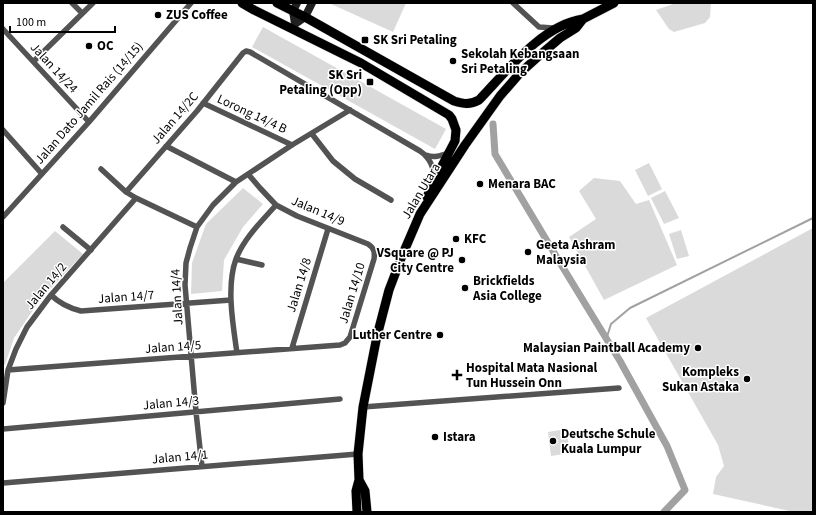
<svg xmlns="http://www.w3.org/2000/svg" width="816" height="515" viewBox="0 0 816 515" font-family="'Source Sans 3',sans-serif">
	<rect width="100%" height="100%" fill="#fff"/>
	<path fill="#dadada" d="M 331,3 L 406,3 L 393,32 L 331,4 Z
		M 676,3 L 711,3 L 710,17 L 705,23 L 674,32 L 669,29 L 656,10 Z
		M 263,27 L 446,129 L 435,149 L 252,47 Z
		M 649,163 L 662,189 L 648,196 L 635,170 Z
		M 594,178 L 620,181 L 636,204 L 649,200 L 677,265 L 604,300 L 569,237 L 596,219 L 579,191 Z
		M 243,188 L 263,204 L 243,227 L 224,260 L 222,291 L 191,294 L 192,263 L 206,224 Z
		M 665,191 L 679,218 L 664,224 L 651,198 Z
		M 813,228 L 813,512 L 794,512 L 713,494 L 716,477 L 724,466 L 718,445 L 646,318 Z
		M 681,230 L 689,256 L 677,259 L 669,234 Z
		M 55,231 L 83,254 L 40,300 L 14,338 L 5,365 L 3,363 L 3,283 Z
		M 566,429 L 570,453 L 551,456 L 548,432 Z"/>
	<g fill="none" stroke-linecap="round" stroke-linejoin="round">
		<path stroke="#a1a1a1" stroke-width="2" d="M 606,340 L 611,324 L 630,308 L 813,218"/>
		<path stroke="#a1a1a1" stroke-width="7" d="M 493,124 L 495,154 L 562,266 L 620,361 L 667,446 L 685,490 L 664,512"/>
		<g stroke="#dbdbdb" stroke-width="10">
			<path id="primary" d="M 242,3 L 254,10 L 361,63 L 449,115 L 452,119 L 456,130 L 455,141 L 433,183 L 427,197
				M 277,3 L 305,17 L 454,101 C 464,104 470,105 479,100 C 506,72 542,25 583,19
				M 359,480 L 365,491 L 367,512
				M 357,512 L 356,491 L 359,480 L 358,454 L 363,407 L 377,336 L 389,290 L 402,256 L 420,214 L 465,145 L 500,96 L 520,73 L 540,55 L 560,38 L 576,28 L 583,19 L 614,3"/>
		</g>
		<path stroke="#535353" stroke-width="5.5" d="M 72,3 L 82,13
			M 513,3 L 539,27 L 553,28
			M 3,29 L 89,122
			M 34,61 L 93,3
			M 203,103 L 292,145
			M 3,130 L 42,174
			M 312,134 L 333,161 L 355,179 L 391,200
			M 166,146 L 236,182
			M 426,155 C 434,158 440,156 448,153
			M 101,169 L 126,192 L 136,198 L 197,227
			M 126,192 L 197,111 L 243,53 L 246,51 L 250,52 L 420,151 C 430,158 434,167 434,178
			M 3,217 L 89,122 L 191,3
			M 63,227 L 91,250
			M 236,259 L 262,265
			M 51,295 C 60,304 69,308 81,311 L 231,300
			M 292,348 L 328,229
			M 237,353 C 233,325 226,286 236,259 C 244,238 262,221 276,205
			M 8,370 L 340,345 L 345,343 L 350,337 L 374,259 C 375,252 374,248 368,244 L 297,216 L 276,205 L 260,188 L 248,174
			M 3,403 L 8,370 L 16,349 L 27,327 L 51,295 L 136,198
			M 363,407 L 619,388
			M 3,429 L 340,399
			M 202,467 L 196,412 L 185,285 L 186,263 L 190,248 L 197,227 L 213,205 L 236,182 L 292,145 L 350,110
			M 3,483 L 358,454"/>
		<path stroke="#202020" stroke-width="8" d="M 297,3 L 293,11 L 295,24 L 305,17 L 312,3"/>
		<use href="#primary" stroke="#000" stroke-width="9"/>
	</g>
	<g fill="#000" stroke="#fff" stroke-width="1.5">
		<circle cx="158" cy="15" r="4"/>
		<rect x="361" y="36" width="8" height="8" rx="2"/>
		<circle cx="89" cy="46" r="4"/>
		<circle cx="453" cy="61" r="4"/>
		<rect x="366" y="78" width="8" height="8" rx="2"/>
		<circle cx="480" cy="184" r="4"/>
		<circle cx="456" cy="239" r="4"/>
		<circle cx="528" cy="252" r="4"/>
		<circle cx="462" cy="260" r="4"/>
		<circle cx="465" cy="288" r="4"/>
		<circle cx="440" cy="335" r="4"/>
		<circle cx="698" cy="348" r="4"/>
		<path d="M455 369h4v4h4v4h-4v4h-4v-4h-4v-4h4z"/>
		<circle cx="747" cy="379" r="4"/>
		<circle cx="435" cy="437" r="4"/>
		<circle cx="553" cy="441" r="4"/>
	</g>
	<g text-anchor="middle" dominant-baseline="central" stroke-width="3" stroke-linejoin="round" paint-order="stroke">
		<g font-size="13" font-weight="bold" fill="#000" stroke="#fff" text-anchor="start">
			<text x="166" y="15">ZUS Coffee</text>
			<text x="373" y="40">SK Sri Petaling</text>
			<text x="97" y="46">OC</text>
			<text x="461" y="54">Sekolah Kebangsaan<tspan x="461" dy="15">Sri Petaling</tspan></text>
			<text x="362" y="75" text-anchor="end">SK Sri<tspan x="362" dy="15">Petaling (Opp)</tspan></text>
			<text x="488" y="184">Menara BAC</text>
			<text x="464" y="239">KFC</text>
			<text x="536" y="245">Geeta Ashram<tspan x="536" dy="15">Malaysia</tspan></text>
			<text x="454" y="253" text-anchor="end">VSquare @ PJ<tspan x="454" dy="15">City Centre</tspan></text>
			<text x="473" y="281">Brickfields<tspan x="473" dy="15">Asia College</tspan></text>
			<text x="432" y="335" text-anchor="end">Luther Centre</text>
			<text x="690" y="348" text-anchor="end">Malaysian Paintball Academy</text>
			<text x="466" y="368">Hospital Mata Nasional<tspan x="466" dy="15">Tun Hussein Onn</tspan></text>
			<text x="739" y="372" text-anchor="end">Kompleks<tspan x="739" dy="15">Sukan Astaka</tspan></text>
			<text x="561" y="434">Deutsche Schule<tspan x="561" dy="15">Kuala Lumpur</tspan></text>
			<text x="443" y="437">Istara</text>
		</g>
		<g font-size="13" fill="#000" stroke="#fff">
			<text transform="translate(54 68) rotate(47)">Jalan 14/24</text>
			<text transform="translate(89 103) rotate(-49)">Jalan Dato Jamil Rais (14/15)</text>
			<text transform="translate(252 114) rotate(25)">Lorong 14/4 B</text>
			<text transform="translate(175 118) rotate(-49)">Jalan 14/2C</text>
			<text transform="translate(421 191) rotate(-59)">Jalan Utara</text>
			<text transform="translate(318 211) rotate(23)">Jalan 14/9</text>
			<text transform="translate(299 285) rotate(-73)">Jalan 14/8</text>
			<text transform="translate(46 286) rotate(-50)">Jalan 14/2</text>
			<text transform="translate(352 293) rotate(-73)">Jalan 14/10</text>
			<text transform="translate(126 297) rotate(-4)">Jalan 14/7</text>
			<text transform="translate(177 297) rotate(-93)">Jalan 14/4</text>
			<text transform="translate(173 347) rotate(-4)">Jalan 14/5</text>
			<text transform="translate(171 403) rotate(-5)">Jalan 14/3</text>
			<text transform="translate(180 457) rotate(-5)">Jalan 14/1</text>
		</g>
	</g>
	<rect width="816" height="515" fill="none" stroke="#000000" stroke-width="8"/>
	<path d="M10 26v6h105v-6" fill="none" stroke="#000000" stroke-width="2"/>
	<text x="16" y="26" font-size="12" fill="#000000" stroke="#ffffff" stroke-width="3" paint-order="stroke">100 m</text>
</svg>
